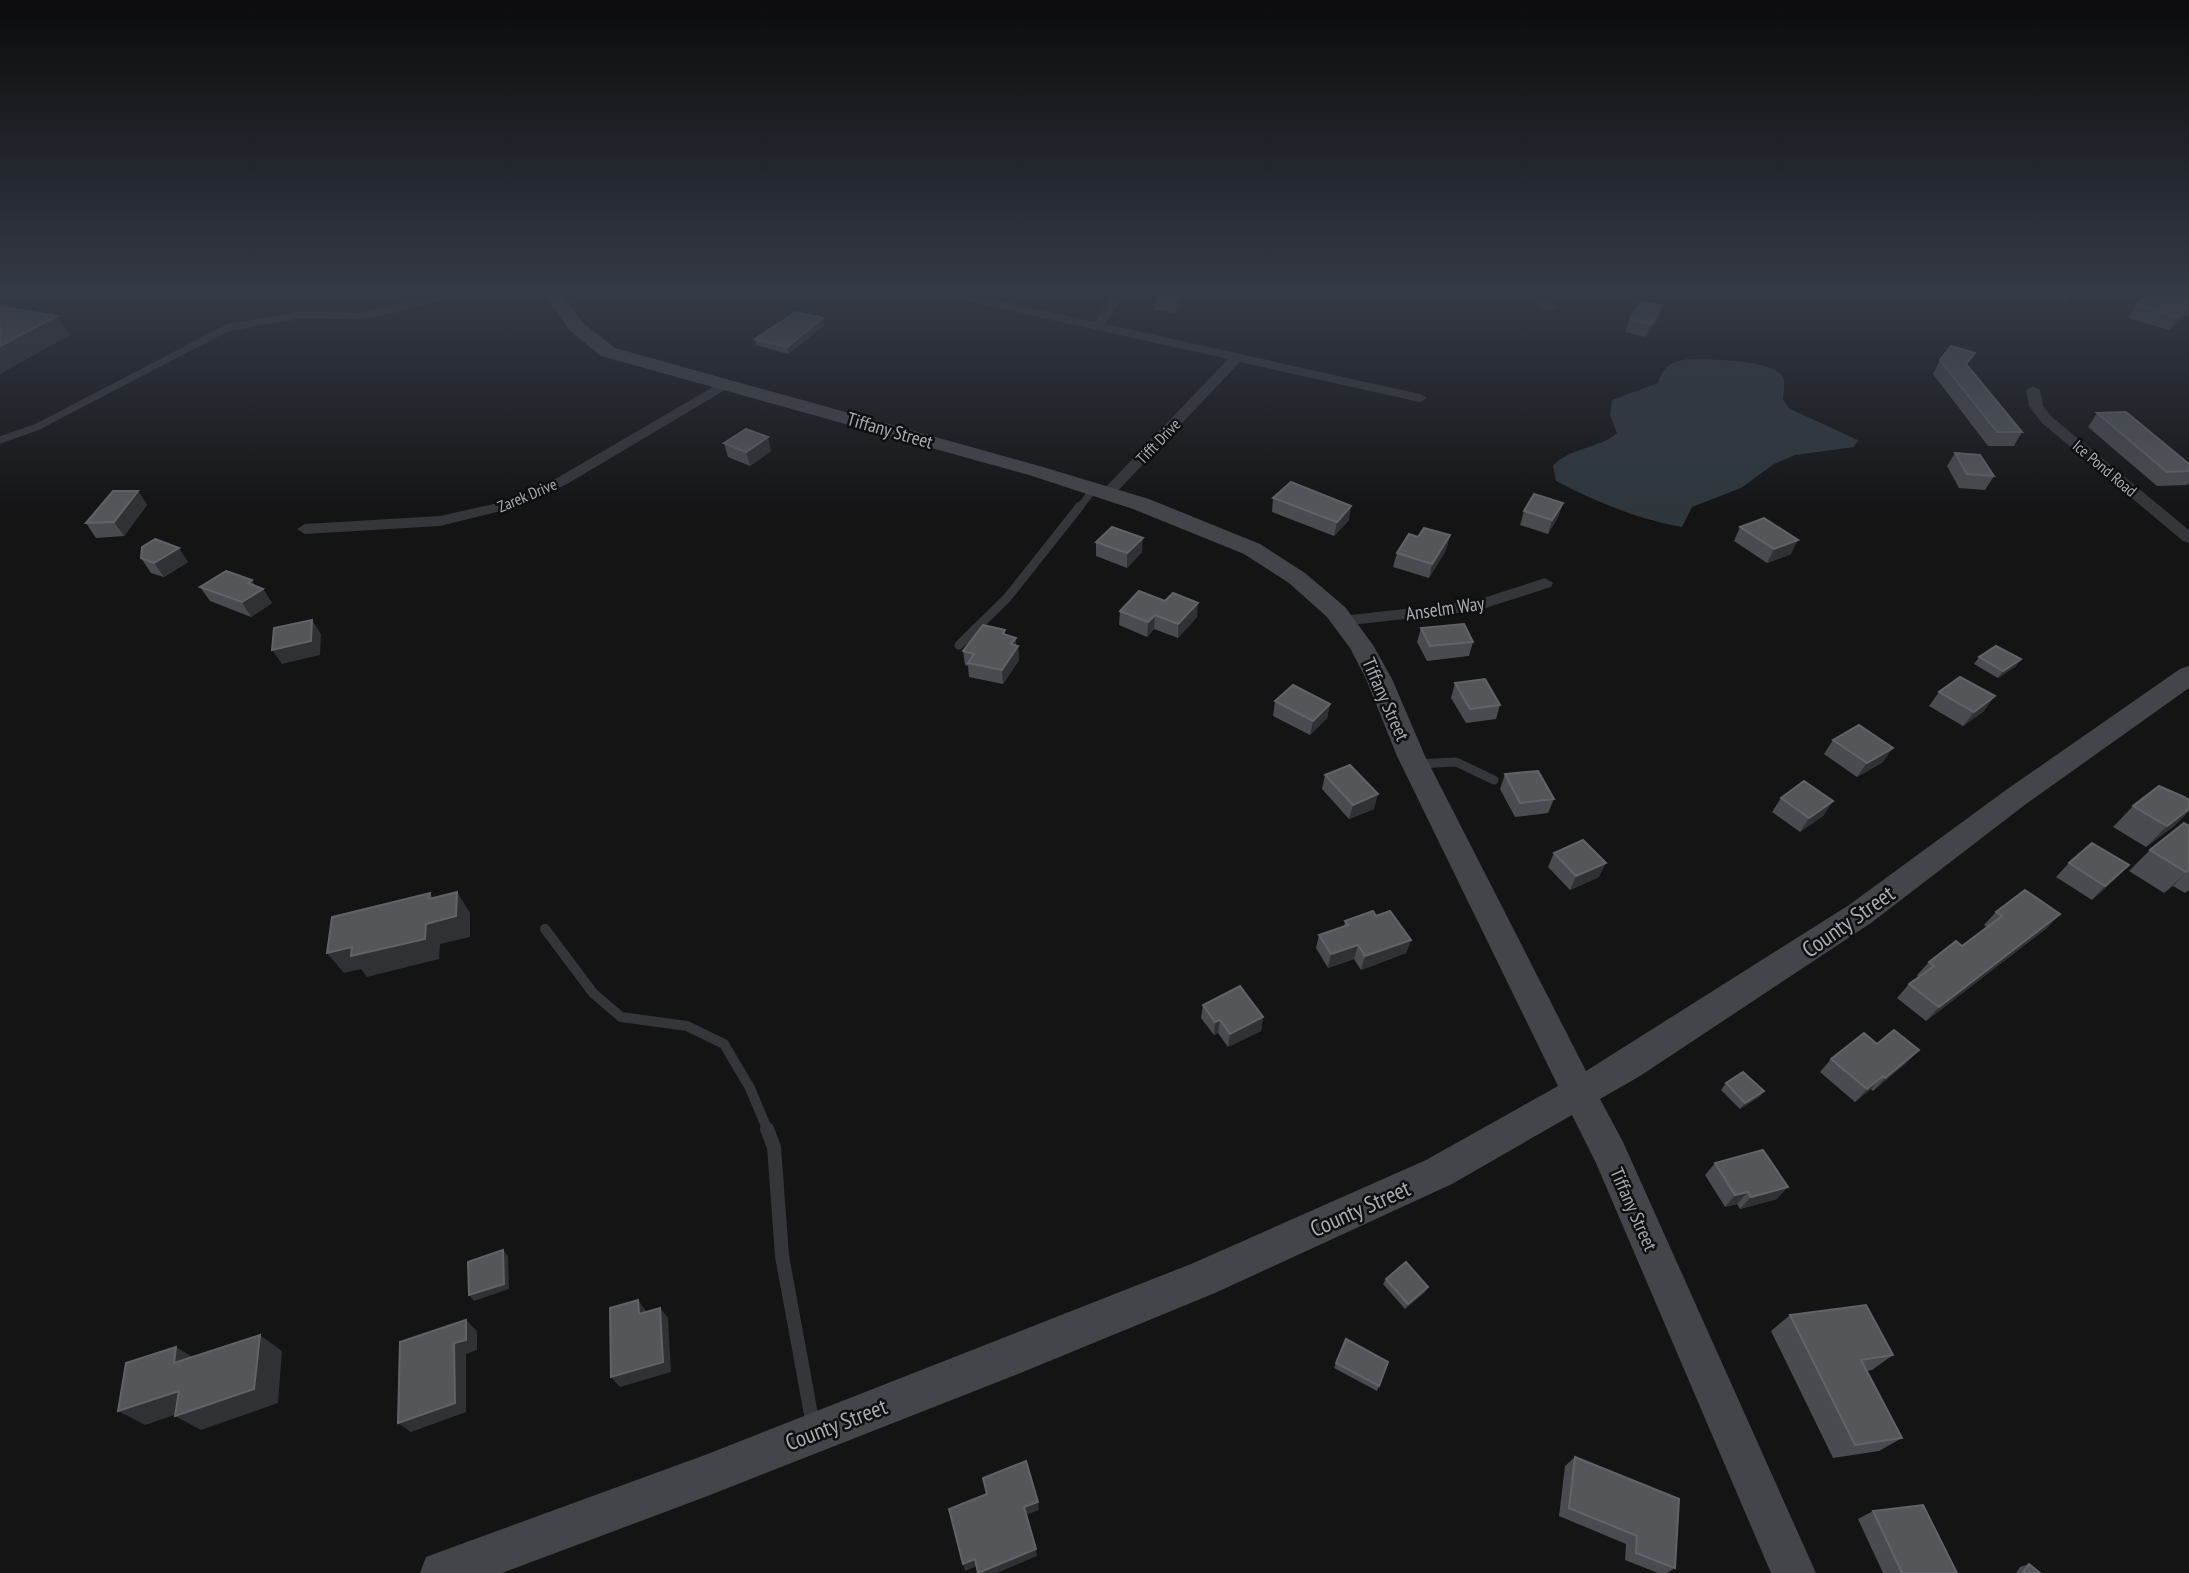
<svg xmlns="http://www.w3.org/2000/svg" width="2189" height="1573" viewBox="0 0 2189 1573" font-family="'PT Sans Narrow',sans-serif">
	<rect width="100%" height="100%" fill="#141415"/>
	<path fill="#2f373d" d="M 1689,359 C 1709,360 1774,358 1783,378 C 1786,384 1783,393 1783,400 L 1790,409 L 1858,440 L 1854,447 L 1795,455 L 1774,464 L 1741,488 L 1692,507 L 1682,527 C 1637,519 1596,502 1556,481 L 1553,466 C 1568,448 1599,449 1617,433 L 1610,415 L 1612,400 L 1658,383 C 1665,365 1670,362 1689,359 Z"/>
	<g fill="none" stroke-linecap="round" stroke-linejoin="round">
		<path stroke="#35363a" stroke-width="7" d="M 0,440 L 37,427 L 227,328 L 300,315 L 363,316 L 468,291
			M 1079,508 L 1094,489"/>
		<path stroke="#35363a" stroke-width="9" d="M 959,645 L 1007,598 L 1080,506
			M 1416,764 L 1456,762 L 1494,780"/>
		<path stroke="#35363a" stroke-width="10" d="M 545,929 L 593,993 L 621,1017 L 687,1026 L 724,1044 L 750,1088 L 768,1131"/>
		<path stroke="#35363a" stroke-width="14" d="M 767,1129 L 774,1147 L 782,1256 L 813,1425"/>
		<path fill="#35363a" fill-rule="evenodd" d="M 934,291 L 956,291 L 1095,322 L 1115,291 L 1127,291 L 1105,324 L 1420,394 L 1427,398 L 1420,402 L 1240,362 L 1112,497 L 1102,497 L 1100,494 L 1102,491 L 1228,359 L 940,295 Z
			M 1508,291 L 1524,291 L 1558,308 L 1548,311 Z
			M 2109,291 L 2128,291 L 2189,309 L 2189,317 Z
			M 725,380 L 732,384 L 730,387 L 567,484 L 521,506 L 440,526 L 305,534 L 297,529 L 305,524 L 440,516 L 511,500 L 557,478 Z
			M 2033,386 L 2040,390 L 2043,406 L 2052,417 L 2189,530 L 2189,543 L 2183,541 L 2042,423 L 2029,406 L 2026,390 Z
			M 1545,578 L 1553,583 L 1551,587 L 1476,611 L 1342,626 L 1334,621 L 1342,616 L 1474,601 Z"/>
		<path fill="#44454a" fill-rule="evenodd" d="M 543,291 L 561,291 L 582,322 L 615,348 L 1043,467 L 1149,499 L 1260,544 L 1305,573 L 1345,607 L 1373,645 L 1392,679 L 1425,756 L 1586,1071 L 1849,905 L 2006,790 L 2180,669 L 2189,666 L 2189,688 L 2026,804 L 1871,923 L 1640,1076 L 1600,1099 L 1623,1142 L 1816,1573 L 1771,1573 L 1596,1163 L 1572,1115 L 1452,1184 L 1215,1293 L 1018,1374 L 705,1497 L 502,1573 L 420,1573 L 426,1557 L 442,1551 L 705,1455 L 1191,1264 L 1426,1160 L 1558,1086 L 1397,756 L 1366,679 L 1350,648 L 1327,617 L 1289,583 L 1244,554 L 1133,509 L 1029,475 L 601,356 L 569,330 Z"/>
	</g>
	<path fill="#4a4b50" d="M 1029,291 L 1060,291 L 1029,292 Z
		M 1160,291 L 1188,291 L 1176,313 L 1155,310 L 1156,297 Z
		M 2041,291 L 2074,291 L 2068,301 L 2040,293 Z
		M 2157,291 L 2189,291 L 2189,308 L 2183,318 L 2169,330 L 2128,318 L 2136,305 L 2156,293 Z
		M 1662,306 L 1658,319 L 1646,337 L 1625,332 L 1630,319 Z
		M 824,325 L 788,354 L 756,345 L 755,339 Z
		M 1940,360 L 2022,432 L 2014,446 L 1988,446 L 1933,374 Z
		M 2097,413 L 2189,464 L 2189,483 L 2187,485 L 2157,486 L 2088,427 Z
		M 724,443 L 771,451 L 750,466 L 728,457 Z
		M 1955,453 L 1994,476 L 1985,490 L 1959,488 L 1947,466 Z
		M 138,491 L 147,505 L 124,536 L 96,538 L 86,523 Z
		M 1273,498 L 1349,520 L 1334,536 L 1272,512 Z
		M 1563,503 L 1558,517 L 1548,534 L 1520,525 L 1524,511 Z
		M 1740,527 L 1791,554 L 1767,563 L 1734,541 Z
		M 1450,535 L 1446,550 L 1429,578 L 1393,567 L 1397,553 L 1418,537 Z
		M 1096,542 L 1142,552 L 1127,568 L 1096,556 Z
		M 141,558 L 188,562 L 164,577 L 151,573 Z
		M 252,580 L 255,586 L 263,589 L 272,603 L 251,617 L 210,601 L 200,587 Z
		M 1120,611 L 1197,617 L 1178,638 L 1154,629 L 1147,637 L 1119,625 Z
		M 1421,628 L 1473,642 L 1469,656 L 1427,661 L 1417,642 Z
		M 1005,630 L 1005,635 L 1016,638 L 1016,645 L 1018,646 L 1019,660 L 1003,684 L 969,677 L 968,666 L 965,665 L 963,651 Z
		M 1979,657 L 2021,659 L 2016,666 L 1998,678 L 1974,664 Z
		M 1455,683 L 1500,705 L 1496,719 L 1466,723 L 1451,698 Z
		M 1939,692 L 1984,711 L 1963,726 L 1929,706 Z
		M 1275,701 L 1330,704 L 1327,718 L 1310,735 L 1273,716 Z
		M 1833,740 L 1883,762 L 1857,777 L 1824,754 Z
		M 1505,774 L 1554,799 L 1548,813 L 1515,817 L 1500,789 Z
		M 1325,775 L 1374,809 L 1349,819 L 1322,789 Z
		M 1781,798 L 1824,815 L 1800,832 L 1772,812 Z
		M 2189,800 L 2189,811 L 2174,826 L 2146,847 L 2113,827 L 2133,806 Z
		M 2189,826 L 2189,890 L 2185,893 L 2173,886 L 2164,893 L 2129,871 L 2150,850 Z
		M 1554,853 L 1599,877 L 1570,890 L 1548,867 Z
		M 2069,863 L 2115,879 L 2092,900 L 2056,877 Z
		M 1996,912 L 2060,914 L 2047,928 L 1926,1021 L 1897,998 L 1909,984 L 1919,977 L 1917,975 L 1929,962 L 1962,946 L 1986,927 L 1984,925 Z
		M 1376,916 L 1411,940 L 1406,953 L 1361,970 L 1354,959 L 1328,968 L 1316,948 L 1319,935 L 1344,926 L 1345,921 Z
		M 1203,1005 L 1263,1017 L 1261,1031 L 1228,1047 L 1218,1033 L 1214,1035 L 1201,1018 Z
		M 1877,1044 L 1906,1063 L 1873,1091 L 1871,1089 L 1855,1102 L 1820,1072 L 1831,1059 Z
		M 1726,1083 L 1764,1091 L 1759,1097 L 1740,1109 L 1721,1090 Z
		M 1715,1163 L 1777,1199 L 1740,1209 L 1737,1204 L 1725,1207 L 1705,1175 Z
		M 1386,1279 L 1425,1292 L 1405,1309 L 1383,1284 Z
		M 1790,1315 L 1893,1355 L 1872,1370 L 1867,1371 L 1902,1438 L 1879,1451 L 1833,1458 L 1771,1331 Z
		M 1346,1339 L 1379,1386 L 1377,1391 L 1334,1368 Z
		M 1575,1457 L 1675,1568 L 1667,1573 L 1658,1573 L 1625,1560 L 1626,1544 L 1559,1516 L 1565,1466 Z
		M 1873,1511 L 1957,1573 L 1883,1573 L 1858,1519 Z
		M 2029,1564 L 2040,1573 L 2016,1573 L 2020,1567 Z"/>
	<path fill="#303134" d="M 1181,291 L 1188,291 L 1176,313 L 1176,300 Z
		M 1662,306 L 1658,319 L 1646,337 L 1651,324 Z
		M 2189,307 L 2183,318 L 2169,330 L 2178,317 Z
		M 57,316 L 70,335 L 0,374 L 0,346 Z
		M 823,318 L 824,325 L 788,354 L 787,347 Z
		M 768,437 L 771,451 L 750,466 L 746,452 Z
		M 138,491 L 147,505 L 124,536 L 114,522 Z
		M 1563,503 L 1558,517 L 1548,534 L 1552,520 Z
		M 1351,506 L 1349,520 L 1334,536 L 1337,522 Z
		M 1450,535 L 1446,550 L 1429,578 L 1432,564 Z
		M 1143,538 L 1142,552 L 1127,568 L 1127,553 Z
		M 1798,540 L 1791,554 L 1767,563 L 1774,549 Z
		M 179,548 L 188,562 L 164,577 L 154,563 Z
		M 252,580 L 258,591 L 263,589 L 272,603 L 251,617 L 242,602 L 248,583 Z
		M 1198,603 L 1197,617 L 1178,638 L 1178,624 Z
		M 1155,615 L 1154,629 L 1147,637 L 1148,622 Z
		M 312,620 L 321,634 L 320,655 L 282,664 L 272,650 Z
		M 1016,638 L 1016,649 L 1018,646 L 1019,660 L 1003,684 L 1002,670 L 1011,644 Z
		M 2021,659 L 2016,666 L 1998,678 L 2003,671 Z
		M 1995,696 L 1984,711 L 1963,726 L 1974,712 Z
		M 1330,704 L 1327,718 L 1310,735 L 1313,721 Z
		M 1893,748 L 1883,762 L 1857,777 L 1867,763 Z
		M 1378,794 L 1374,809 L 1349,819 L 1353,805 Z
		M 1833,801 L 1824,815 L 1800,832 L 1809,818 Z
		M 2189,809 L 2189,811 L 2174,826 L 2146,847 L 2167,826 Z
		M 1606,863 L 1599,877 L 1570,890 L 1576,876 Z
		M 2129,865 L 2115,879 L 2092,900 L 2105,886 Z
		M 2189,870 L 2173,886 L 2164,893 Z
		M 457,892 L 470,913 L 470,937 L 440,944 L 439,959 L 367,977 L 361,969 L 344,973 L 327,953 L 429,899 L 430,893 L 443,914 Z
		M 2060,914 L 2047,928 L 1926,1021 L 1939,1007 Z
		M 1411,940 L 1406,953 L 1361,970 L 1365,956 Z
		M 1358,945 L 1354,959 L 1328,968 L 1331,954 Z
		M 1263,1017 L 1261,1031 L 1228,1047 L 1230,1034 Z
		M 1220,1020 L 1218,1033 L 1214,1035 L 1215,1022 Z
		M 1919,1050 L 1906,1063 L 1873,1091 L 1885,1078 Z
		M 1883,1076 L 1871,1089 L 1855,1102 L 1867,1089 Z
		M 1764,1091 L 1759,1097 L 1740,1109 L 1745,1103 Z
		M 1788,1187 L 1777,1199 L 1740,1209 L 1751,1197 Z
		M 1748,1192 L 1737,1204 L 1725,1207 L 1735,1195 Z
		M 503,1250 L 508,1256 L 509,1289 L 474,1301 L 469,1295 Z
		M 1428,1287 L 1425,1292 L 1405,1309 L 1408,1304 Z
		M 638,1300 L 646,1311 L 647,1325 L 639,1314 Z
		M 660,1308 L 668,1318 L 671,1372 L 620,1387 L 611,1377 Z
		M 466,1320 L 477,1331 L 477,1350 L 466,1354 L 466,1412 L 411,1432 L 398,1423 L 454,1343 Z
		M 260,1335 L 282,1351 L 278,1403 L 201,1430 L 175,1416 Z
		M 176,1347 L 201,1362 L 174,1363 Z
		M 179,1391 L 204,1405 L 145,1425 L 118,1411 Z
		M 1038,1502 L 1039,1510 L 1026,1515 L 1024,1507 Z
		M 1036,1549 L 1037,1556 L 997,1573 L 978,1573 Z
		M 975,1559 L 977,1566 L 965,1571 L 963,1564 Z"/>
	<path fill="#54565a" stroke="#616368" stroke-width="2" d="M 1160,291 L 1181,291 L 1176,300 L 1156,297 Z
		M 2152,292 L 2189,304 L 2189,307 L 2178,317 L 2136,305 Z
		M 1642,301 L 1662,306 L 1651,324 L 1630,319 Z
		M 3,307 L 57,316 L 0,346 L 0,309 Z
		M 796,312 L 823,318 L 787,347 L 755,339 Z
		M 1951,346 L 1975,353 L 1966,364 L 2022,432 L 1997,432 L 1940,360 Z
		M 2126,412 L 2189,464 L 2189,471 L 2167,472 L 2097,413 Z
		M 746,429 L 768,437 L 746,452 L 724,443 Z
		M 1955,453 L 1980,455 L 1994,476 L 1967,474 Z
		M 1291,482 L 1351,506 L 1337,522 L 1273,498 Z
		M 113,491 L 138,491 L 114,522 L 86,523 Z
		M 1534,494 L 1563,503 L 1552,520 L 1524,511 Z
		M 1764,518 L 1798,540 L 1774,549 L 1740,527 Z
		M 1112,527 L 1143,538 L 1127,553 L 1096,542 Z
		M 1424,528 L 1450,535 L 1432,564 L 1397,553 L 1409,534 L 1418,537 Z
		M 155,539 L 179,548 L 154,563 L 141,558 L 142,547 Z
		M 226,571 L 252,580 L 248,583 L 263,589 L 242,602 L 200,587 Z
		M 1139,591 L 1165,601 L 1173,593 L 1198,603 L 1178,624 L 1155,615 L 1148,622 L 1120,611 Z
		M 312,620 L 311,641 L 272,650 L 274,628 Z
		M 1464,624 L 1473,642 L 1430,646 L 1421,628 Z
		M 983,625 L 1005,630 L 1003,634 L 1016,638 L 1011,644 L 1018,646 L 1002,670 L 968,663 L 974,654 L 963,651 Z
		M 1996,646 L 2021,659 L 2003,671 L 1979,657 Z
		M 1960,677 L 1995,696 L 1974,712 L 1939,692 Z
		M 1485,679 L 1500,705 L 1470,709 L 1455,683 Z
		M 1293,685 L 1330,704 L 1313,721 L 1275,701 Z
		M 1859,725 L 1893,748 L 1867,763 L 1833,740 Z
		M 1350,765 L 1378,794 L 1353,805 L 1325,775 Z
		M 1538,771 L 1554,799 L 1520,803 L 1505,774 Z
		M 1804,781 L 1833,801 L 1809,818 L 1781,798 Z
		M 2159,786 L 2184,797 L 2189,800 L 2189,809 L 2167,826 L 2133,806 Z
		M 2184,823 L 2189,826 L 2189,870 L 2186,872 L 2150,850 Z
		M 1583,840 L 1606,863 L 1576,876 L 1554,853 Z
		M 2092,843 L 2129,865 L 2105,886 L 2069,863 Z
		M 2025,890 L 2060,914 L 1939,1007 L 1909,984 L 1934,966 L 1929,962 L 1956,941 L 1962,946 L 2002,916 L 1996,912 Z
		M 457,892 L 456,916 L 426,924 L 425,939 L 351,956 L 352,947 L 327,953 L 332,917 L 430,893 L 429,899 Z
		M 1373,911 L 1376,916 L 1390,911 L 1411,940 L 1365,956 L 1358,945 L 1331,954 L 1319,935 L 1348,925 L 1345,921 Z
		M 1240,986 L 1263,1017 L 1230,1034 L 1220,1020 L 1215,1022 L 1203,1005 Z
		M 1894,1030 L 1919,1050 L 1885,1078 L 1883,1076 L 1867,1089 L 1831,1059 L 1864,1033 L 1877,1044 Z
		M 1743,1072 L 1764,1091 L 1745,1103 L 1726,1083 Z
		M 1763,1150 L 1788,1187 L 1751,1197 L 1748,1192 L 1735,1195 L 1715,1163 Z
		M 503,1250 L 504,1284 L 469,1295 L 468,1262 Z
		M 1406,1262 L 1428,1287 L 1408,1304 L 1386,1279 Z
		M 638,1300 L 639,1314 L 660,1308 L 663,1362 L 611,1377 L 610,1308 Z
		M 1866,1305 L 1893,1355 L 1861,1360 L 1902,1438 L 1855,1445 L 1790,1315 Z
		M 466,1320 L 466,1340 L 454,1343 L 455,1403 L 398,1423 L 400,1342 Z
		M 260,1335 L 254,1389 L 175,1416 L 179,1391 L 118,1411 L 126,1363 L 176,1347 L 174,1363 Z
		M 1346,1339 L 1388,1362 L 1379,1386 L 1336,1363 Z
		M 1575,1457 L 1679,1499 L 1675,1568 L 1636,1553 L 1637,1536 L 1569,1508 Z
		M 1026,1461 L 1038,1502 L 1024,1507 L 1036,1549 L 978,1573 L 975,1559 L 963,1564 L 949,1509 L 987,1494 L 983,1478 Z
		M 1923,1505 L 1957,1573 L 1902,1573 L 1873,1511 Z
		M 2029,1564 L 2040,1573 L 2023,1573 Z"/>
	<linearGradient id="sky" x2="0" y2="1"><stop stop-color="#0b0b0c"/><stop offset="0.57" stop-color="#343a46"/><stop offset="1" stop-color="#343a46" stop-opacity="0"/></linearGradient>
	<rect width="2189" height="511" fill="url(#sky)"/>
	<g text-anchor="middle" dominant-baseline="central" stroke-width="5" stroke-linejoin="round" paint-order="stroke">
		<g font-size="16" fill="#a7acb4" stroke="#0f0f10">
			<text transform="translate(1158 441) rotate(-46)">Tifft Drive</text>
			<text transform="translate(2105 468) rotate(40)">Ice Pond Road</text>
			<text transform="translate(527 495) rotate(-23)">Zarek Drive</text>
		</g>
		<g font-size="19" fill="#a7acb4" stroke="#0f0f10">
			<text transform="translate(890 430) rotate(16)">Tiffany Street</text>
			<text transform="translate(1445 608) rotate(-8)">Anselm Way</text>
			<text transform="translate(1386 699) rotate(66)">Tiffany Street</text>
			<text transform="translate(1634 1209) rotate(66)">Tiffany Street</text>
		</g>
		<g font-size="23" fill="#a7acb4" stroke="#0f0f10">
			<text transform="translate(1848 921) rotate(-35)">County Street</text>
			<text transform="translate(1360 1208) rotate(-24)">County Street</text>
			<text transform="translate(836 1424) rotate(-21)">County Street</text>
		</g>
	</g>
</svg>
